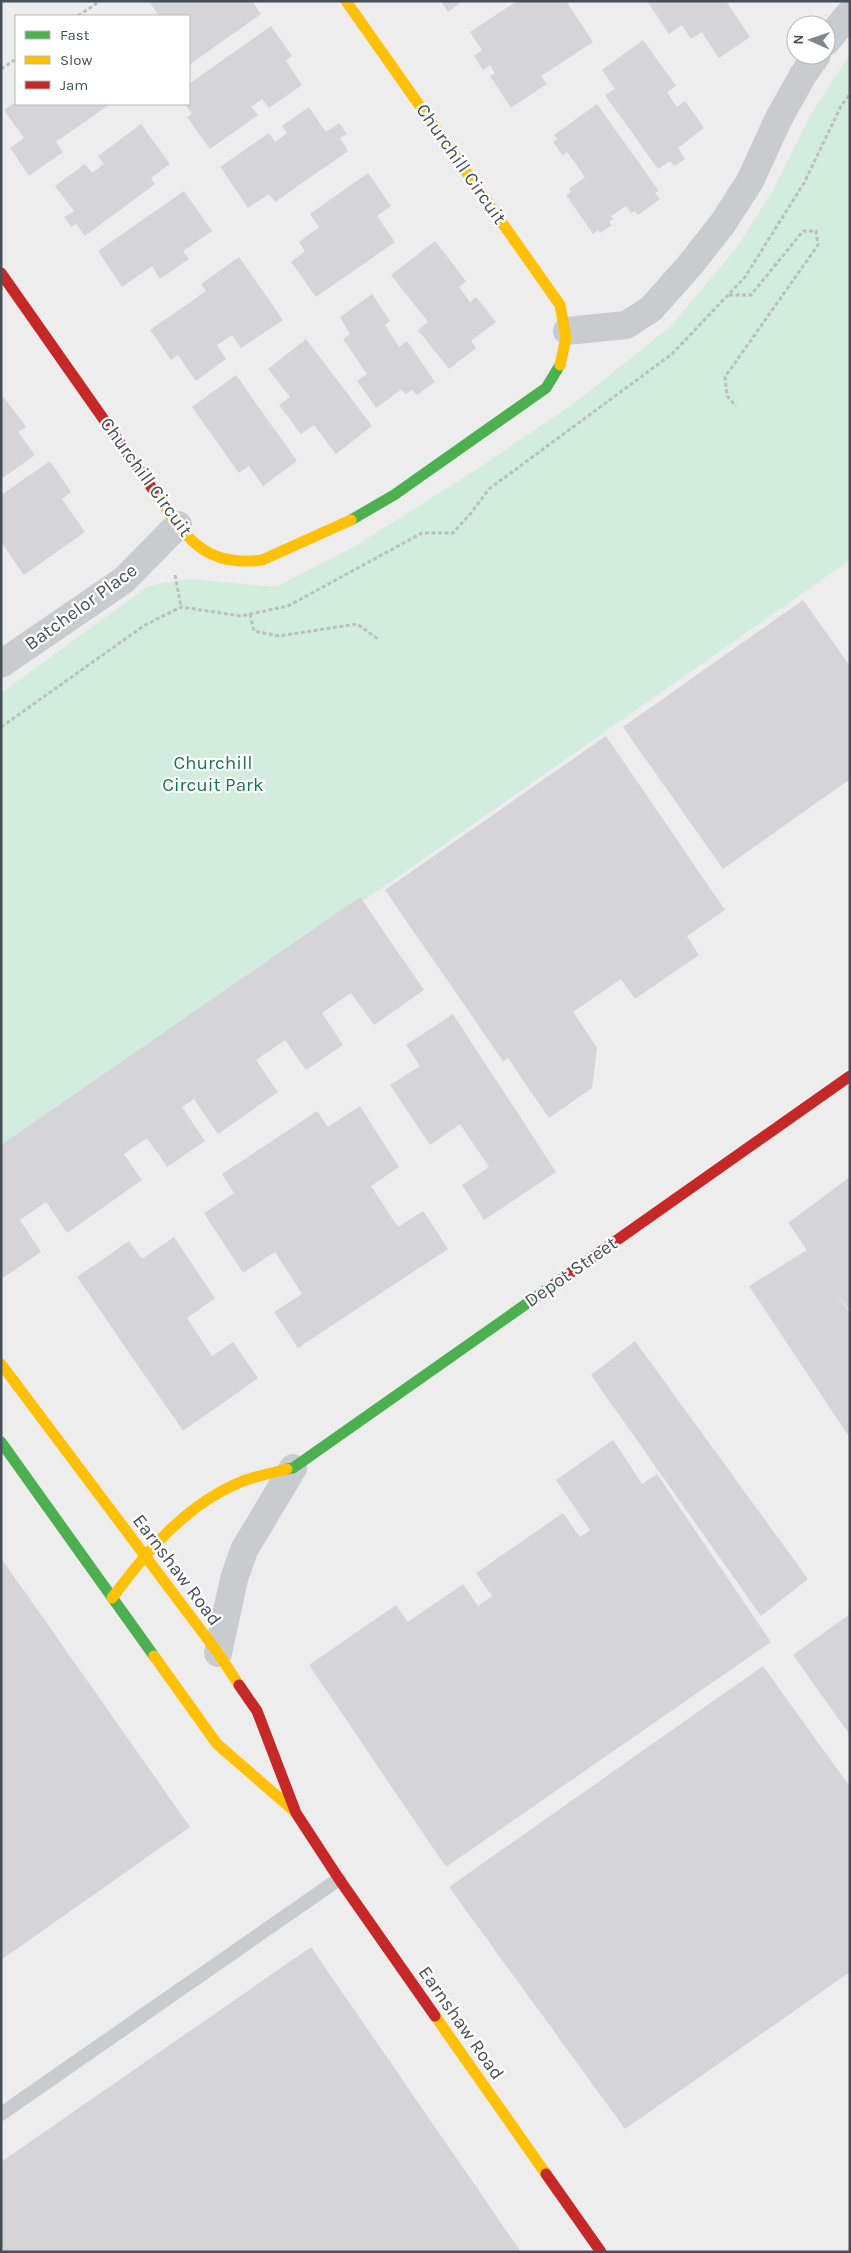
<svg xmlns="http://www.w3.org/2000/svg" width="851" height="2253" viewBox="0 0 851 2253" font-family="Karla,sans-serif">
	<rect width="100%" height="100%" fill="#eeeded"/>
	<path fill="#d2ecdd" d="M 850,54 L 850,560 L 1,1155 L 1,693 L 147,587 L 161,583 L 192,579 L 276,587 L 357,545 L 471,473 L 572,405 L 670,327 L 738,246 L 773,190 L 810,116 Z"/>
	<path fill="#d5d5d7" d="M 149,1 L 252,1 L 261,14 L 189,65 L 189,16 L 159,16 Z
		M 441,1 L 463,1 L 448,12 Z
		M 517,1 L 566,1 L 593,42 L 541,76 L 547,84 L 511,108 L 490,76 L 495,73 L 490,65 L 483,70 L 474,56 L 482,50 L 470,32 Z
		M 647,1 L 726,1 L 750,37 L 719,58 L 702,32 L 691,39 L 682,25 L 669,34 Z
		M 271,26 L 292,56 L 286,61 L 302,85 L 269,108 L 262,99 L 251,107 L 258,115 L 210,149 L 187,117 L 192,114 L 185,104 L 189,104 L 189,84 Z
		M 643,40 L 676,86 L 667,92 L 677,107 L 685,101 L 704,128 L 678,148 L 685,159 L 674,166 L 670,161 L 658,169 L 605,95 L 615,89 L 602,70 Z
		M 16,102 L 16,104 L 110,104 L 56,142 L 63,152 L 29,176 L 10,148 L 24,138 L 4,110 Z
		M 597,104 L 659,191 L 655,193 L 660,199 L 638,215 L 635,211 L 631,213 L 626,206 L 611,216 L 613,219 L 609,222 L 612,225 L 600,233 L 598,230 L 593,234 L 566,195 L 571,192 L 569,189 L 585,177 L 567,152 L 563,156 L 553,142 L 557,139 L 554,135 Z
		M 309,107 L 326,132 L 339,123 L 347,134 L 340,138 L 348,151 L 275,202 L 269,194 L 248,208 L 220,167 L 269,133 L 275,142 L 287,133 L 282,126 Z
		M 141,124 L 170,164 L 151,178 L 155,184 L 85,236 L 76,224 L 71,227 L 64,217 L 74,211 L 55,186 L 85,164 L 92,173 L 104,164 L 98,156 Z
		M 368,173 L 391,206 L 377,216 L 395,242 L 316,297 L 291,262 L 305,251 L 299,242 L 319,227 L 310,214 Z
		M 184,191 L 212,231 L 183,251 L 189,259 L 160,279 L 152,266 L 122,287 L 98,251 Z
		M 435,241 L 466,281 L 459,287 L 470,302 L 476,297 L 496,322 L 471,341 L 476,348 L 449,369 L 418,330 L 428,322 L 391,275 Z
		M 239,257 L 283,320 L 241,348 L 232,335 L 217,345 L 226,359 L 196,381 L 178,355 L 171,360 L 150,330 L 206,291 L 201,284 Z
		M 372,294 L 390,321 L 385,325 L 399,347 L 407,341 L 435,382 L 417,395 L 412,390 L 405,394 L 402,389 L 376,408 L 357,381 L 367,374 L 343,339 L 350,334 L 340,317 Z
		M 306,339 L 372,426 L 336,454 L 314,425 L 301,434 L 279,405 L 290,397 L 268,369 Z
		M 236,375 L 297,461 L 263,486 L 249,466 L 239,473 L 192,407 Z
		M 3,396 L 26,427 L 18,432 L 35,455 L 1,479 L 1,398 Z
		M 50,461 L 71,492 L 62,499 L 85,532 L 24,575 L 1,542 L 1,495 Z
		M 803,600 L 850,666 L 850,779 L 723,869 L 623,727 Z
		M 606,736 L 725,910 L 687,936 L 699,955 L 635,999 L 621,979 L 573,1012 L 597,1048 L 592,1088 L 549,1118 L 508,1058 L 503,1061 L 385,890 Z
		M 360,897 L 424,990 L 374,1025 L 351,993 L 322,1013 L 343,1045 L 306,1070 L 285,1040 L 256,1060 L 278,1092 L 218,1134 L 194,1099 L 182,1107 L 205,1141 L 167,1167 L 147,1138 L 124,1154 L 142,1180 L 67,1233 L 46,1202 L 20,1220 L 41,1252 L 1,1279 L 1,1145 Z
		M 453,1014 L 556,1172 L 484,1220 L 462,1185 L 489,1167 L 460,1124 L 430,1145 L 390,1085 L 420,1066 L 406,1045 Z
		M 360,1106 L 399,1167 L 371,1186 L 398,1227 L 423,1211 L 448,1249 L 298,1348 L 274,1312 L 302,1294 L 275,1252 L 243,1273 L 204,1213 L 234,1193 L 222,1174 L 317,1111 L 328,1127 Z
		M 850,1177 L 850,1311 L 836,1292 L 850,1313 L 850,1438 L 749,1286 L 807,1250 L 788,1223 Z
		M 174,1237 L 215,1298 L 187,1318 L 212,1356 L 233,1342 L 258,1378 L 183,1431 L 77,1277 L 129,1241 L 142,1259 Z
		M 635,1341 L 808,1579 L 761,1616 L 591,1375 Z
		M 613,1440 L 642,1484 L 657,1474 L 771,1642 L 446,1867 L 309,1665 L 396,1605 L 408,1622 L 463,1584 L 478,1606 L 492,1596 L 476,1573 L 563,1513 L 580,1537 L 590,1530 L 556,1480 Z
		M 1,1558 L 190,1827 L 1,1960 Z
		M 850,1614 L 850,1735 L 793,1655 Z
		M 763,1666 L 850,1787 L 850,1972 L 625,2129 L 449,1887 Z
		M 311,1947 L 521,2252 L 1,2252 L 1,2162 Z"/>
	<g fill="none" stroke-linecap="round" stroke-linejoin="round">
		<path stroke="#b7c2be" stroke-width="3" stroke-dasharray="4 2.5" stroke-linecap="butt" d="M 78,16 L 100,1
			M 1,69 L 16,59
			M 729,295 L 751,295 L 803,231 L 816,231 L 818,245 L 725,377 L 727,396 L 736,406
			M 175,575 L 181,607
			M 250,614 L 254,631 L 279,636 L 357,624 L 378,639
			M 1,727 L 145,625 L 181,607 L 241,616 L 288,606 L 422,533 L 453,533 L 471,513 L 489,489 L 672,354 L 745,277 L 804,183 L 841,106 L 850,94"/>
		<path stroke="#c9ccce" stroke-width="14" d="M 1,2114 L 339,1879"/>
		<path stroke="#c9ccce" stroke-width="28" d="M 826,42 L 850,13
			M 567,331 L 626,325 L 651,309 L 690,265 L 723,223 L 750,181 L 779,118 L 803,75 L 817,55
			M 1,664 L 124,580 L 178,525
			M 218,1653 L 234,1579 L 244,1550 L 293,1468"/>
		<path stroke="#4caf50" stroke-width="11" d="M 351,520 L 394,495 L 546,388 L 560,365
			M 1,1442 L 154,1656
			M 287,1469 L 293,1468 L 556,1283"/>
		<path stroke="#ffc107" stroke-width="11" d="M 346,1 L 560,305 L 566,338 L 560,365
			M 154,491 C 184,534 202,568 262,560 L 351,520
			M 1,1364 L 218,1653 L 239,1685
			M 112,1598 C 147,1551 187,1503 243,1481 C 257,1476 272,1473 287,1469
			M 154,1656 L 217,1744 L 293,1810
			M 435,2016 L 546,2174"/>
		<path stroke="#c62828" stroke-width="11" d="M 1,273 L 154,491
			M 556,1283 L 850,1076
			M 239,1685 L 257,1711 L 296,1813 L 339,1879 L 435,2016
			M 546,2174 L 601,2252"/>
	</g>
	<g text-anchor="middle" dominant-baseline="central" stroke-width="4.5" stroke-linejoin="round" paint-order="stroke">
		<g font-size="19" fill="#464f58" stroke="#fff">
			<text transform="translate(461 164) rotate(55)">Churchill Circuit</text>
			<text transform="translate(146 477) rotate(54)">Churchill Circuit</text>
			<text transform="translate(81 607) rotate(-36)">Batchelor Place</text>
			<text transform="translate(571 1272) rotate(-35)">Depot Street</text>
			<text transform="translate(177 1570) rotate(53)">Earnshaw Road</text>
			<text transform="translate(461 2023) rotate(55)">Earnshaw Road</text>
		</g>
		<g font-size="19" fill="#1b754b" stroke="#fff">
			<text x="213" y="763">Churchill<tspan x="213" dy="22">Circuit Park</tspan></text>
		</g>
	</g>
	<rect width="851" height="2253" fill="none" stroke="#464f58" stroke-width="5"/>
	<rect x="15" y="15" width="175" height="90" fill="#ffffff" stroke="#b5b9bc"/>
	<rect x="25" y="31" width="25" height="8" fill="#4caf50" stroke="#b5b9bc"/>
	<text x="60" y="40" font-size="15" fill="#464f58">Fast</text>
	<rect x="25" y="56" width="25" height="8" fill="#ffc107" stroke="#b5b9bc"/>
	<text x="60" y="65" font-size="15" fill="#464f58">Slow</text>
	<rect x="25" y="81" width="25" height="8" fill="#c62828" stroke="#b5b9bc"/>
	<text x="60" y="90" font-size="15" fill="#464f58">Jam</text>
	<g transform="translate(811 40) rotate(272)"><circle r="24" fill="#ffffff" stroke="#b5b9bc"/>
	<path d="M0-4L9 19L0 12L-9 19Z" fill="#81868c"/>
	<text y="-8" font-size="14" font-weight="bold" text-anchor="middle" fill="#464f58">N</text>
	</g>
</svg>
